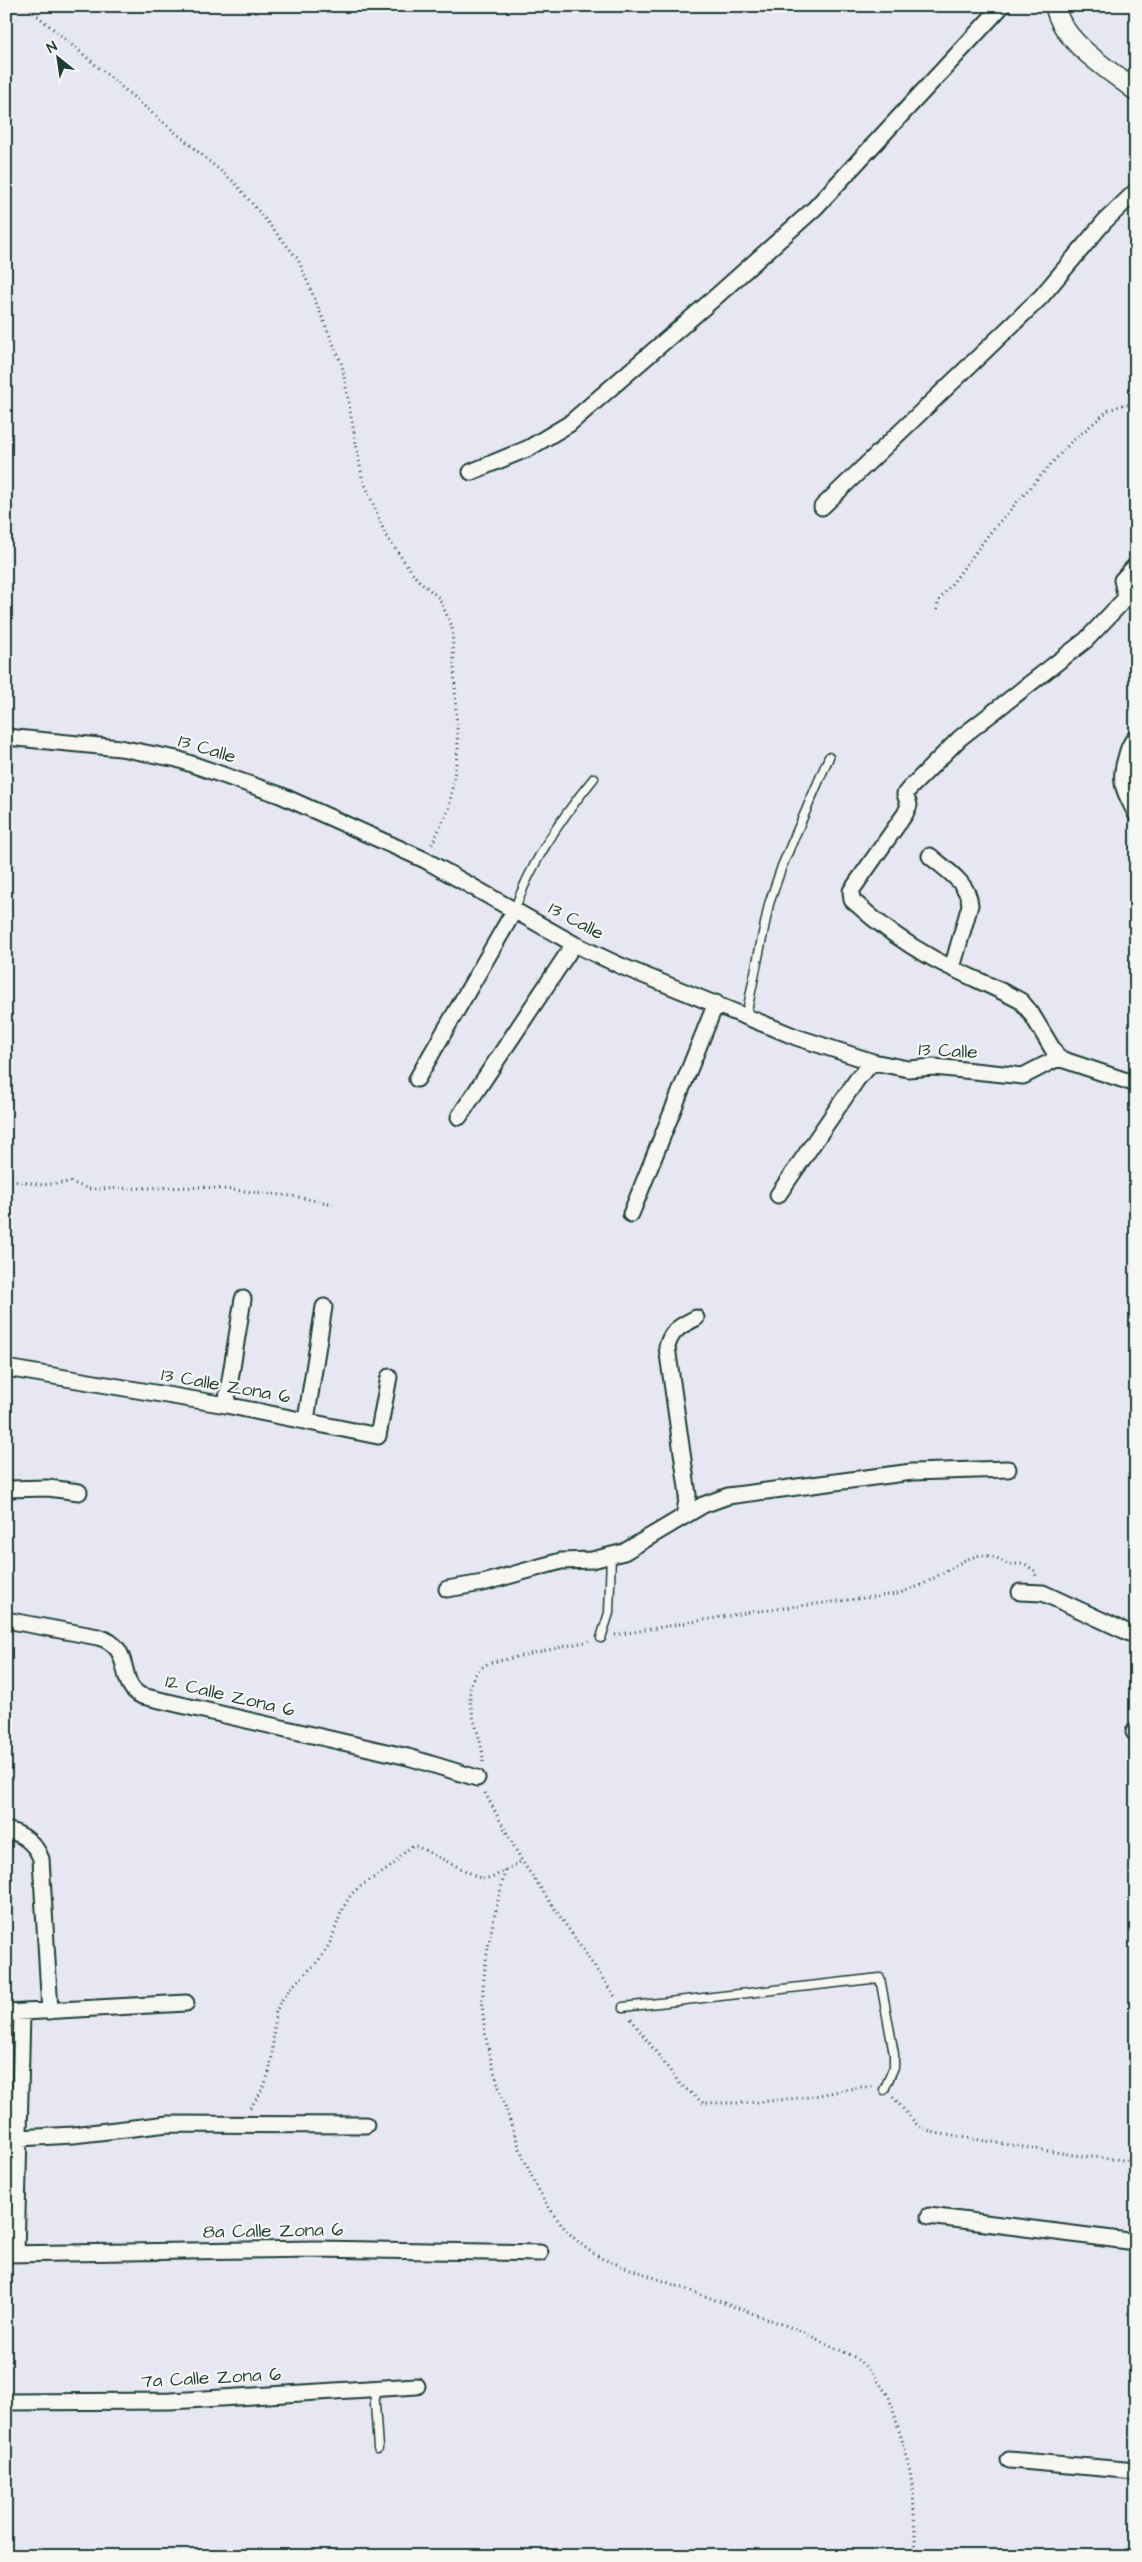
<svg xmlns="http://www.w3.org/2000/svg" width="1142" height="2562" viewBox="0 0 1142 2562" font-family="'Architects Daughter',sans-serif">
	<rect width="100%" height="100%" fill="#e6e7f3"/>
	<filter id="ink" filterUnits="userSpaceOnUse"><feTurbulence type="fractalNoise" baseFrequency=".02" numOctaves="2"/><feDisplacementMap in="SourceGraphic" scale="10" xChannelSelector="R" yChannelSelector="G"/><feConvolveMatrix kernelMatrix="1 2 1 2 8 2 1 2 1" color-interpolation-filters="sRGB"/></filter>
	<g filter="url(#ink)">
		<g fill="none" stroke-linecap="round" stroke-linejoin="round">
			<g stroke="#1f3d34" stroke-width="11">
				<path id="service" d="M 514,911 C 531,862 561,818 594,778
					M 746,1016 L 769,904 L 782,866 L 829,757
					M 601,1638 L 609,1613 L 611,1555
					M 623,2007 L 880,1978 L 894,2054 L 894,2067 L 884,2090
					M 374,2389 L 378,2448"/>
			</g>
			<g stroke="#1f3d34" stroke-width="19">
				<path id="minor" d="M 471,472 L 529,448 L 569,424 L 711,301 L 815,208 L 1002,6
					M 822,507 L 1041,297 L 1104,222 L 1136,191
					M 6,737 L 120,748 L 177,759 L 280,795 L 425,860 L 574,944 L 621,966 L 796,1037 L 873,1062 L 908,1069 L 934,1067 L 1023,1076 L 1058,1058 L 1136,1084
					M 1136,737 C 1130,743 1128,750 1126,758 C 1118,784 1125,791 1136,814
					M 930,856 C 945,869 969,883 970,905 L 952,968
					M 1058,1058 L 1031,1013 L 1021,1001 C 993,986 962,974 934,959 C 904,943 877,923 852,900 L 851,891 L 905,814 L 909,805 L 905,794 L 909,789 L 960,738 L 1086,640 L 1126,598 L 1122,580 L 1136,565
					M 417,1079 L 514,911
					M 459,1117 L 574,944
					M 778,1195 L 858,1078 L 873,1062
					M 631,1214 L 716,1003
					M 6,1368 L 226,1405 L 378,1436 L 389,1377
					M 226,1405 L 243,1299
					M 306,1420 L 324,1307
					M 6,1489 L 48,1488 L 79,1492
					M 684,1516 L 688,1495 L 667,1347 C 671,1330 682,1325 696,1318
					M 447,1589 L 483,1583 L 561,1561 L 592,1560 L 624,1552 L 703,1505 L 728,1496 L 912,1472 L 1008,1469
					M 1020,1592 L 1043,1593 L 1136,1636
					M 6,1620 L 98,1637 C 136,1647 115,1684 142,1696 L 408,1757 L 477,1778
					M 1134,1732 L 1136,1732
					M 6,1830 C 22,1833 36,1844 41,1859 L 50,2011
					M 6,2013 L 186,2003
					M 19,2138 L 73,2135 L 168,2124 L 366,2125
					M 929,2216 L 1136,2242
					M 6,2254 L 316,2249 L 540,2253
					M 16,2254 L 22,2013
					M 6,2402 L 171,2401 L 417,2386
					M 1009,2460 L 1136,2471"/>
			</g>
			<g stroke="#1f3d34" stroke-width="22">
				<path id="tertiary" d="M 1055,6 C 1062,42 1108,69 1136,91"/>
			</g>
			<path stroke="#1f3d34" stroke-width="3" stroke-dasharray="1 4" stroke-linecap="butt" d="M 26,6 L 235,183 L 298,259 L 342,365 L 362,477 L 386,536 L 417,579 L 439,598 L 452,626 L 458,749 L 449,809 L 431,846
				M 937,610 L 938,602 L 993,529 L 1070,443 L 1109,410 L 1125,404 L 1136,407
				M 6,1179 L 43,1185 L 70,1182 L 89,1189 L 204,1187 L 292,1196 L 333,1204
				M 615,1635 L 751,1612 L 897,1594 L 922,1585 L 965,1560 L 980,1555 L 995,1557 L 1007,1564 L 1025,1564 L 1035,1571 L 1036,1577
				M 483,1762 C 484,1731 449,1684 489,1663 L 589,1641
				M 485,1793 L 522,1861 L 616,1998
				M 505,1871 C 496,1910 485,1950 483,1991 C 480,2030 493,2069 505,2106 C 524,2163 547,2229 603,2259 L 798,2330 L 854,2357 L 872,2372 L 889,2397 L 908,2460 L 913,2490 L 916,2556
				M 631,2019 L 680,2084 L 703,2103 L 748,2103 L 809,2097 L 860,2087 L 872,2087
				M 893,2097 L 918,2126 L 935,2133 L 1080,2156 L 1136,2161
				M 250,2108 C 276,2074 271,2055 275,2015 C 284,1986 308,1976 324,1953 C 335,1937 337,1917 347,1901 C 356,1884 381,1876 395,1863 C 401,1857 406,1849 414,1845 L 482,1879 L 493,1877 L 522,1861"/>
			<use href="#service" stroke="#f6f6f2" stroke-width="8"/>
			<use href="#minor" stroke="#f6f6f2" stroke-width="15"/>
			<use href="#tertiary" stroke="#f6f6f2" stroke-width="19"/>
		</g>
	</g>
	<g text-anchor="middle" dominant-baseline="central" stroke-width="4.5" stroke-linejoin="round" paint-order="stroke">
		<g font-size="19" fill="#1f3d34" stroke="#f6f6f2">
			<text transform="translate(207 749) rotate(17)">13 Calle</text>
			<text transform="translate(576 921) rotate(28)">13 Calle</text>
			<text transform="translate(948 1051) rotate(3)">13 Calle</text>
			<text transform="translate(226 1386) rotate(10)">13 Calle Zona 6</text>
			<text transform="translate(230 1696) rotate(13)">12 Calle Zona 6</text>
			<text transform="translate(273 2231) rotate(-1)">8a Calle Zona 6</text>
			<text transform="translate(211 2378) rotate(-3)">7a Calle Zona 6</text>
		</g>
	</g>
	<rect width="1142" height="2562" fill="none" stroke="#f6f6f2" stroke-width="25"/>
	<rect x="12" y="12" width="1117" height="2537" fill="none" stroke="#1f3d34" stroke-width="2" filter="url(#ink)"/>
	<g transform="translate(58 58) rotate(330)" stroke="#f6f6f2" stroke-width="4" paint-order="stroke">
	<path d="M0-4L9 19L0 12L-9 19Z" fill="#1f3d34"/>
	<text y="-8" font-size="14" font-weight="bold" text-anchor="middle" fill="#1f3d34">N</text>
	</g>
</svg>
